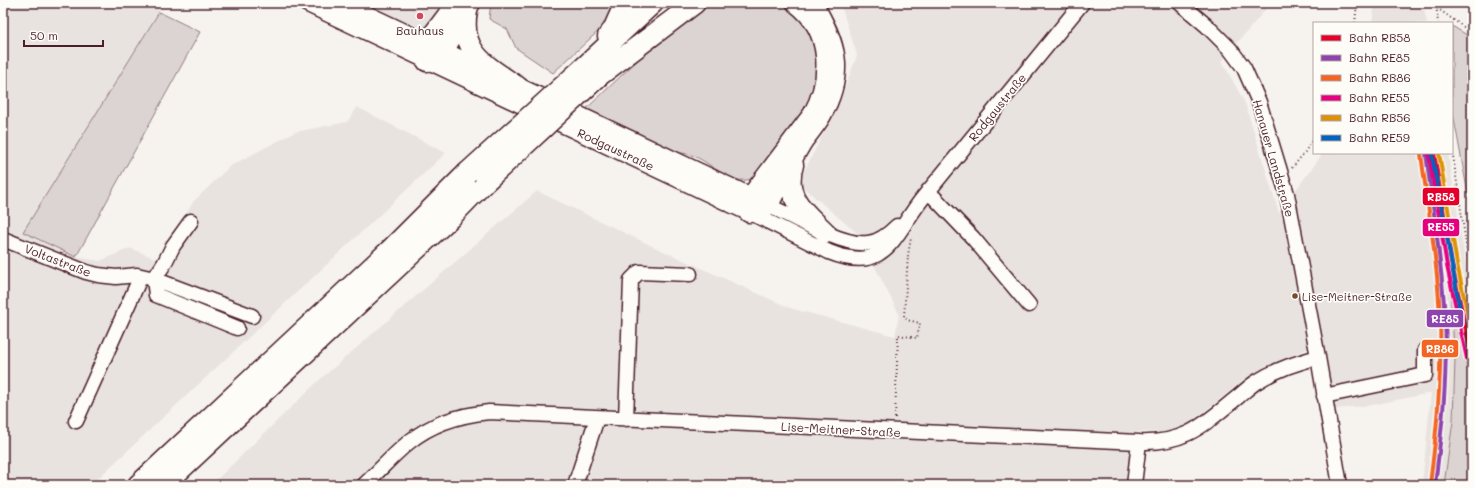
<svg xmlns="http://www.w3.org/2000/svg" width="1475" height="488" viewBox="0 0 1475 488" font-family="Mali,sans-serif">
	<rect width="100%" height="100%" fill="#f6f3ef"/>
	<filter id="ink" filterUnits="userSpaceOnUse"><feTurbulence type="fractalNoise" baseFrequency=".025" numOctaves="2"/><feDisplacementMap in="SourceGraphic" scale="8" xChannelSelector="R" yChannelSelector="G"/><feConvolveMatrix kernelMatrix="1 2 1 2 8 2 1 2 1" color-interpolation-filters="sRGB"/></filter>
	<g filter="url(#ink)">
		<path fill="#e9e3e0" d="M 3,3 L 164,3 L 23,232 L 76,257 L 100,261 L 130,248 L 159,260 L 193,202 L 230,166 L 295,132 L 347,122 L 357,107 L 446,153 L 91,485 L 3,485 Z
			M 360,3 L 444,3 L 424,31 Z
			M 840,3 L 1271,3 L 1222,61 L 1245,103 L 1279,213 L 1323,153 L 1448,153 L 1468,278 L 1472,296 L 1472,385 L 1462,345 L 1449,283 L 1455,360 L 1453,421 L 1444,485 L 1422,485 L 1431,393 L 1372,405 L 1337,409 L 1320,414 L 1310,348 L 1269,365 L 1251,375 L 1187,425 L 1176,430 L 1166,432 L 1136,432 L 1129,485 L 211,485 L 317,382 L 537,191 L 650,245 L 790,308 L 895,336 L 899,314 L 858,234 L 798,183 L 840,101 L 857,55 Z
			M 1375,3 L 1423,3 L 1427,23 L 1372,23 Z"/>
		<path fill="#dcd4d2" stroke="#937a7e" d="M 491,3 L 618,3 L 606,24 L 553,73 L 516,48 L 507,29 L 489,19 Z
			M 698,3 L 791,3 L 812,25 L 821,89 L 754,178 C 725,190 707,151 677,153 L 585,110 Z
			M 159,12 L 200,32 L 76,257 L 23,232 Z
			M 1452,26 L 1472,38 L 1472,227 L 1470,205 L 1452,108 Z
			M 1449,278 L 1462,345 L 1472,385 L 1472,485 L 1444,485 L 1453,421 L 1455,360 Z"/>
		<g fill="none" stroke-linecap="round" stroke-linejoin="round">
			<g stroke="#4a1f2b" stroke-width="17">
				<path id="minor" d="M 1180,3 L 1207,26 L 1230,49 L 1244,68 L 1259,102 L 1287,194 L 1318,357 L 1340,485
					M 928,191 L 973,238 L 1029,305
					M 768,205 C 791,216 844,247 868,243 C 880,242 889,234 897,226
					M 749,212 L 829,252 C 886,275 893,236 922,199 L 1082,3
					M 191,221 L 173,246 L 164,264 L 154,279 L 156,295 L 237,328
					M 3,239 L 86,272 L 98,275 L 116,277 L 137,275 L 154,279 L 252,316
					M 1324,396 L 1425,375 L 1425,350
					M 626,419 L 631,280 L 639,272 L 690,274
					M 76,421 L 141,276
					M 364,485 C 379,471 393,455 409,442 C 432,423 460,415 489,412 L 1139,442 C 1187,444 1204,424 1239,396 C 1245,391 1251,385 1258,381 C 1277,369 1297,363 1318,357
					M 575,485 L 597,418
					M 1134,485 L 1139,442"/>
			</g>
			<g stroke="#4a1f2b" stroke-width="20">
				<path id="major" d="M 307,3 L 749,212
					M 342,3 L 762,202"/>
			</g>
			<g stroke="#4a1f2b" stroke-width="23">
				<path id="highway" d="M 457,3 L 427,43 L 427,61 L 438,57 L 443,52 L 470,3
					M 797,3 C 833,30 833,79 813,115 L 751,197 L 748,207 L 749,212 L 757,211 L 768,205 C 779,183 790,161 803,140 C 809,132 816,124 821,115 C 845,71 836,44 812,3
					M 467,11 C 459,53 487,66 518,87
					M 608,36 L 613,30 L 625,3
					M 583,68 L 653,3
					M 600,75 L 695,3
					M 793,165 C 783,198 805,212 826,233
					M 138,485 L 391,249 L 467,173
					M 164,485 L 450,218 L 485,182"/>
			</g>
			<path stroke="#4a1f2b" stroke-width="2" stroke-dasharray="1 3" stroke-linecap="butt" d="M 1436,3 L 1438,23
				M 1454,3 L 1467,6 L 1471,3
				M 1437,8 L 1472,33
				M 1355,23 L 1357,3
				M 1452,149 L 1472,285
				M 1292,168 L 1305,152 L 1314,137
				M 895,418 L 898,335 L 917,338 L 920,323 L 907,320 L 904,317 L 908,255 L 911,238"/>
			<use href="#minor" stroke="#fdfcf7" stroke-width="14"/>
			<use href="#major" stroke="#fdfcf7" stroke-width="17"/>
			<use href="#highway" stroke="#fdfcf7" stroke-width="20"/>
			<g stroke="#4a1f2b" stroke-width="23" stroke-linecap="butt">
				<path id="highway-bridge" d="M 467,173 L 583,68
					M 485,182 L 600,75"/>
			</g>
			<use href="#highway-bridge" stroke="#fdfcf7" stroke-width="20"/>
			<g stroke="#fdfcf7" stroke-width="7">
				<path id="rail-1" d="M 1434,153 L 1452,265 L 1472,358"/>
			</g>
			<g stroke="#fdfcf7" stroke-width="7">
				<path id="rail-2" d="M 1426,153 C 1433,208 1442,263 1445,319 C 1448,374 1442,430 1435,485"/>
			</g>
			<g stroke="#fdfcf7" stroke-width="7">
				<path id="rail-3" d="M 1421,154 C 1428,209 1438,264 1440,320 C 1442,375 1437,430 1430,484"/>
			</g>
			<g stroke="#fdfcf7" stroke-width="7">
				<path id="rail-4" d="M 1429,154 L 1447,266 L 1467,359"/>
			</g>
			<g stroke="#fdfcf7" stroke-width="7">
				<path id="rail-5" d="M 1439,153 L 1457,264 L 1472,334"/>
			</g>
			<g stroke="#fdfcf7" stroke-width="7">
				<path id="rail-6" d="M 1432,155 L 1462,321"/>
			</g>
			<use href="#rail-1" stroke="#e4002b" stroke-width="4"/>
			<use href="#rail-2" stroke="#8e44ad" stroke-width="4"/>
			<use href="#rail-3" stroke="#f26522" stroke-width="4"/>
			<use href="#rail-4" stroke="#e5007d" stroke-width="4"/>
			<use href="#rail-5" stroke="#dd9206" stroke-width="4"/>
			<use href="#rail-6" stroke="#0065bd" stroke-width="4"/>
		</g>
	</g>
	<circle fill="#d1495b" stroke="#fdfcf7" stroke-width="1.5" cx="420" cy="16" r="4"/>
	<circle fill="#7a4b2a" stroke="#fdfcf7" stroke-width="1.5" cx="1295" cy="296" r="3.5"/>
	<g text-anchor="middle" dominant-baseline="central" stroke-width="3.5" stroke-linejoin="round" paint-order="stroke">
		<g font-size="11" fill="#4a1f2b" stroke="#fdfcf7" text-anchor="start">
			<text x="1302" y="296">Lise-Meitner-Straße</text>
		</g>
		<g font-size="12" fill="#4a1f2b" stroke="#fdfcf7">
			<text x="420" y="30">Bauhaus</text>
		</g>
		<g font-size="12" fill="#4a1f2b" stroke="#fdfcf7">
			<text transform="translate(997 107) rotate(-51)">Rodgaustraße</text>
			<text transform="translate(616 149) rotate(25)">Rodgaustraße</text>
			<text transform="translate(1274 158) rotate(74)">Hanauer Landstraße</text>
			<text transform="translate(58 260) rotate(21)">Voltastraße</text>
			<text transform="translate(841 429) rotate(3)">Lise-Meitner-Straße</text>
		</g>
	</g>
	<g stroke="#fdfcf7" stroke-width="1.5">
		<rect x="1422" y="187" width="38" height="19" rx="4" fill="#e4002b"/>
		<rect x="1422" y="218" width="38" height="19" rx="4" fill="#e5007d"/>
		<rect x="1426" y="309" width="38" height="19" rx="4" fill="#8e44ad"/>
		<rect x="1421" y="339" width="38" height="19" rx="4" fill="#f26522"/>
	</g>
	<g font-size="11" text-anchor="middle" font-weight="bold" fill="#fff">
		<text x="1441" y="201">RB58</text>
		<text x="1441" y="231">RE55</text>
		<text x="1445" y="323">RE85</text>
		<text x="1440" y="353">RB86</text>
	</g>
	<rect width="1475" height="488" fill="none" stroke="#fdfcf7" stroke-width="16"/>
	<rect x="8" y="8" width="1459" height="472" fill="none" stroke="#4a1f2b" stroke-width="1.5" filter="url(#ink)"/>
	<rect x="1313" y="22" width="140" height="132" fill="#fdfcf7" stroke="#b5a4a5"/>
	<rect x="1321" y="35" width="20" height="6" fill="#e4002b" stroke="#b5a4a5"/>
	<text x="1349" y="42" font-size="12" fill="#4a1f2b">Bahn RB58</text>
	<rect x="1321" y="55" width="20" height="6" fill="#8e44ad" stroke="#b5a4a5"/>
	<text x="1349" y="62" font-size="12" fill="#4a1f2b">Bahn RE85</text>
	<rect x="1321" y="75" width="20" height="6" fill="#f26522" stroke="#b5a4a5"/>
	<text x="1349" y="82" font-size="12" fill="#4a1f2b">Bahn RB86</text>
	<rect x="1321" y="95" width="20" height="6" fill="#e5007d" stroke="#b5a4a5"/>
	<text x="1349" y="102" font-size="12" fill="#4a1f2b">Bahn RE55</text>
	<rect x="1321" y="115" width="20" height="6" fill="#dd9206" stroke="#b5a4a5"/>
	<text x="1349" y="122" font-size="12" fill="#4a1f2b">Bahn RB56</text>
	<rect x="1321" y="135" width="20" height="6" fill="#0065bd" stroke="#b5a4a5"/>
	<text x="1349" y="142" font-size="12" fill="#4a1f2b">Bahn RE59</text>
	<path d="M24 40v6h79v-6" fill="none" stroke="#4a1f2b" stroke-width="2"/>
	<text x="30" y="40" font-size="12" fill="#4a1f2b" stroke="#fdfcf7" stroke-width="3" paint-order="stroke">50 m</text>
</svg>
